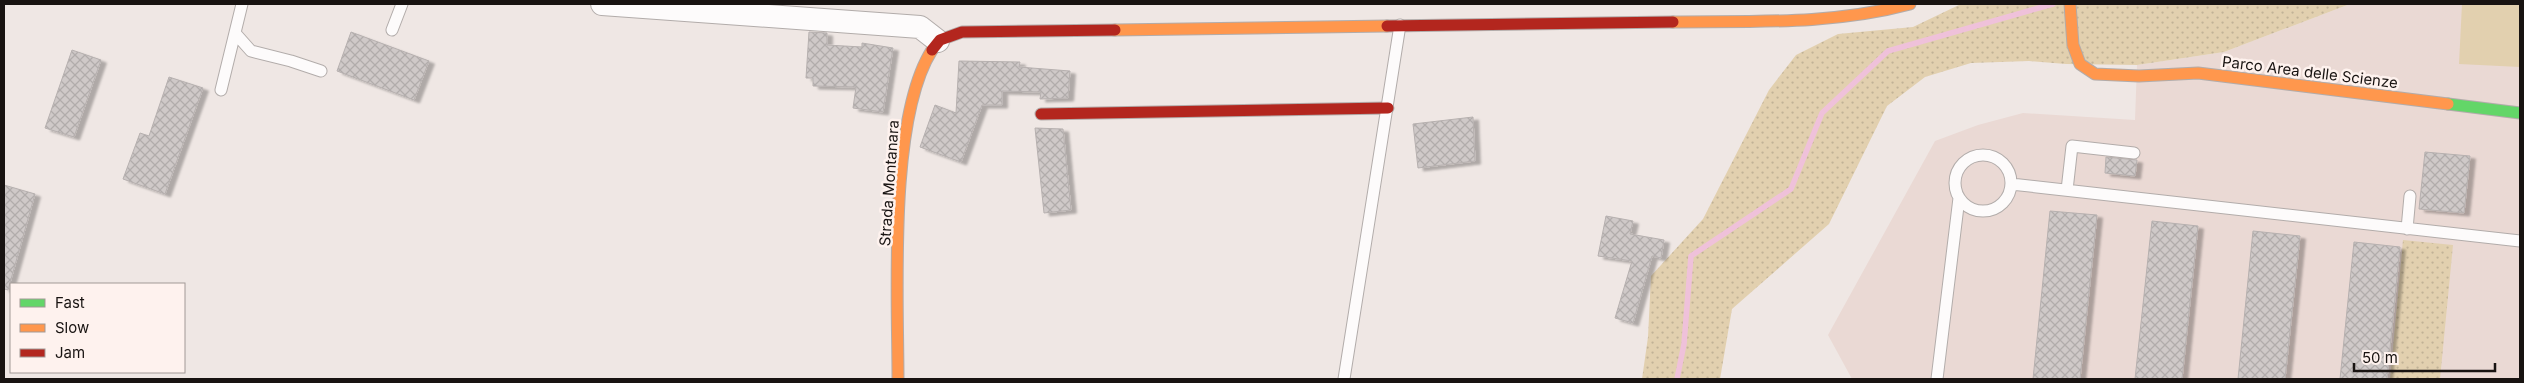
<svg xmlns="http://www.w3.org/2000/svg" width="2524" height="383" viewBox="0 0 2524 383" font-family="Inter,sans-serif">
	<defs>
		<pattern id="green-dots" width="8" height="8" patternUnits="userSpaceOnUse" patternTransform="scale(1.25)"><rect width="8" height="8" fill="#e2d0af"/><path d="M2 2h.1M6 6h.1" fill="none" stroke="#c1b296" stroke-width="1.8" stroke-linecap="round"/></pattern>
		<pattern id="building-cross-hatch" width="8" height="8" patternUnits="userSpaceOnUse" patternTransform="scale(1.25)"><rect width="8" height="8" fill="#cfc9c8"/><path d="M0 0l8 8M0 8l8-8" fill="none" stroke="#b1acab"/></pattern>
		<filter id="shadow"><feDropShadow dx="5.5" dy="3" stdDeviation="1" flood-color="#0004"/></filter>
	</defs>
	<rect width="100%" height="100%" fill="#efe7e4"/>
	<path fill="#ead9d4" d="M 2350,4 L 2520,4 L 2520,379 L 1852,379 L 1828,335 L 1935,141 L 1978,125 L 2023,113 L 2135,120 L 2137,65 L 2224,52 Z"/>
	<path fill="url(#green-dots)" d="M 1961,4 L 2350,4 L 2224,52 L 2137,65 L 2066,64 L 2029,61 L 1971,63 L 1925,77 L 1887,106 L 1829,224 L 1732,309 L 1720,379 L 1642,379 L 1648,337 L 1651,276 L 1703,219 L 1769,90 L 1796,55 L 1838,34 L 1913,27 Z
		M 2403,240 L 2453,245 L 2440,379 L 2390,379 Z"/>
	<path fill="#e2d0af" d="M 2462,4 L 2520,4 L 2520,67 L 2459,64 Z"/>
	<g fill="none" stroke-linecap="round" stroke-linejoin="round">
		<path stroke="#efc1da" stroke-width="5.5" d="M 1677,379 L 1684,344 L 1691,256 L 1791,189 L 1822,113 L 1888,51 L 2053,4"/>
	</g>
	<path fill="url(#building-cross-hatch)" stroke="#b6b0af" filter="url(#shadow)" d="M 351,32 L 429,61 L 414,100 L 337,71 Z
		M 809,32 L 827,33 L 827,45 L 862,47 L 862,43 L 893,48 L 883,112 L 853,108 L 856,87 L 813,86 L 813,78 L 806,78 Z
		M 72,50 L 101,60 L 74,137 L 45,128 Z
		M 959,61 L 1020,62 L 1019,67 L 1070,71 L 1068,98 L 1040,99 L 1041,92 L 1002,91 L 1002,105 L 982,105 L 961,162 L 920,147 L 935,105 L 956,113 Z
		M 169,77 L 203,88 L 165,194 L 123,179 L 140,133 L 149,136 Z
		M 1473,117 L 1475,161 L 1418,168 L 1413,124 Z
		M 1035,128 L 1063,129 L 1071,210 L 1044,213 Z
		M 2425,152 L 2470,156 L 2464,213 L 2419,209 Z
		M 2106,157 L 2137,160 L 2135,176 L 2105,173 Z
		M 4,185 L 35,194 L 8,290 L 4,289 Z
		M 2050,211 L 2097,215 L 2080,379 L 2033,379 Z
		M 1606,216 L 1633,221 L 1630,234 L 1664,240 L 1661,258 L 1652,256 L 1633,323 L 1615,318 L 1632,261 L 1598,256 Z
		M 2152,221 L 2198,226 L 2182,379 L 2135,379 Z
		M 2253,231 L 2300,236 L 2285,379 L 2238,379 Z
		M 2354,242 L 2400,247 L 2387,379 L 2340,379 Z"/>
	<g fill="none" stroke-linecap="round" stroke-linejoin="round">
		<g stroke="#b2acaa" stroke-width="13">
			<path id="lane" d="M 392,30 L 402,4
				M 235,33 L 251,51 L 291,61 L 321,71
				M 221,90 L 242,4
				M1955 183a28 28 0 1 1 56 0a28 28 0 1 1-56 0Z
				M 2011,184 L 2520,241
				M 2067,190 L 2072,146 L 2134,153
				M 2407,229 L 2410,196
				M 1344,379 L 1400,25
				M 1937,379 L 1959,198"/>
		</g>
		<g stroke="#b2acaa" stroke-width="24">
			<path id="street" d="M 602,4 L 920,27 L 938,41"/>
		</g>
		<g stroke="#b2acaa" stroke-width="13">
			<path id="fast" d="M 2448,104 L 2520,113"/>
		</g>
		<g stroke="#b2acaa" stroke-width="13">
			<path id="slow" d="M 2070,4 L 2073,45 L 2080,64 L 2095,74 L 2139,76 L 2198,73 L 2448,104
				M 1673,22 C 1753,21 1832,25 1910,4
				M 1115,30 L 1387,26
				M 898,379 C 898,295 888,119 932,50"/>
		</g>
		<g stroke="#b2acaa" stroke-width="13">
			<path id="jam" d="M 1387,26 L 1673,22
				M 932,50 L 940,40 L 962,32 L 1115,30
				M 1041,114 L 1388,108"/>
		</g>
		<use href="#lane" stroke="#fdfbfb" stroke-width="11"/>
		<use href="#street" stroke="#fdfbfb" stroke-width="22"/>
		<use href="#fast" stroke="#63d668" stroke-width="11"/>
		<use href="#slow" stroke="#ff974d" stroke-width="11"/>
		<use href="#jam" stroke="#b3261e" stroke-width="11"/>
	</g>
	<g text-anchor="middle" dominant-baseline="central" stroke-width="5" stroke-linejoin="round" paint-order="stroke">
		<g font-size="15" fill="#181311" stroke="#fef2ee">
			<text transform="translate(2310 72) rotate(7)">Parco Area delle Scienze</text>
			<text transform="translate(889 183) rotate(-86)">Strada Montanara</text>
		</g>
	</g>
	<rect width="2524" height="383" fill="none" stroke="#181311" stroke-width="10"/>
	<rect x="10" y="283" width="175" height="90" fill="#fef2ee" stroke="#a29996"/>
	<rect x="20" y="299" width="25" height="8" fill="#63d668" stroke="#a29996"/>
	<text x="55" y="308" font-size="15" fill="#181311">Fast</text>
	<rect x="20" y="324" width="25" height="8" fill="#ff974d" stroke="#a29996"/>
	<text x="55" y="333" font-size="15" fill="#181311">Slow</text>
	<rect x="20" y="349" width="25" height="8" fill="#b3261e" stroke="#a29996"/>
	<text x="55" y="358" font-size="15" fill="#181311">Jam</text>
	<path d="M2354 363v8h141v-8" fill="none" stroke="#181311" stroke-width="2.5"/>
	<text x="2362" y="363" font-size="15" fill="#181311" stroke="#fef2ee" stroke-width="4" paint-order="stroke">50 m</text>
</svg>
